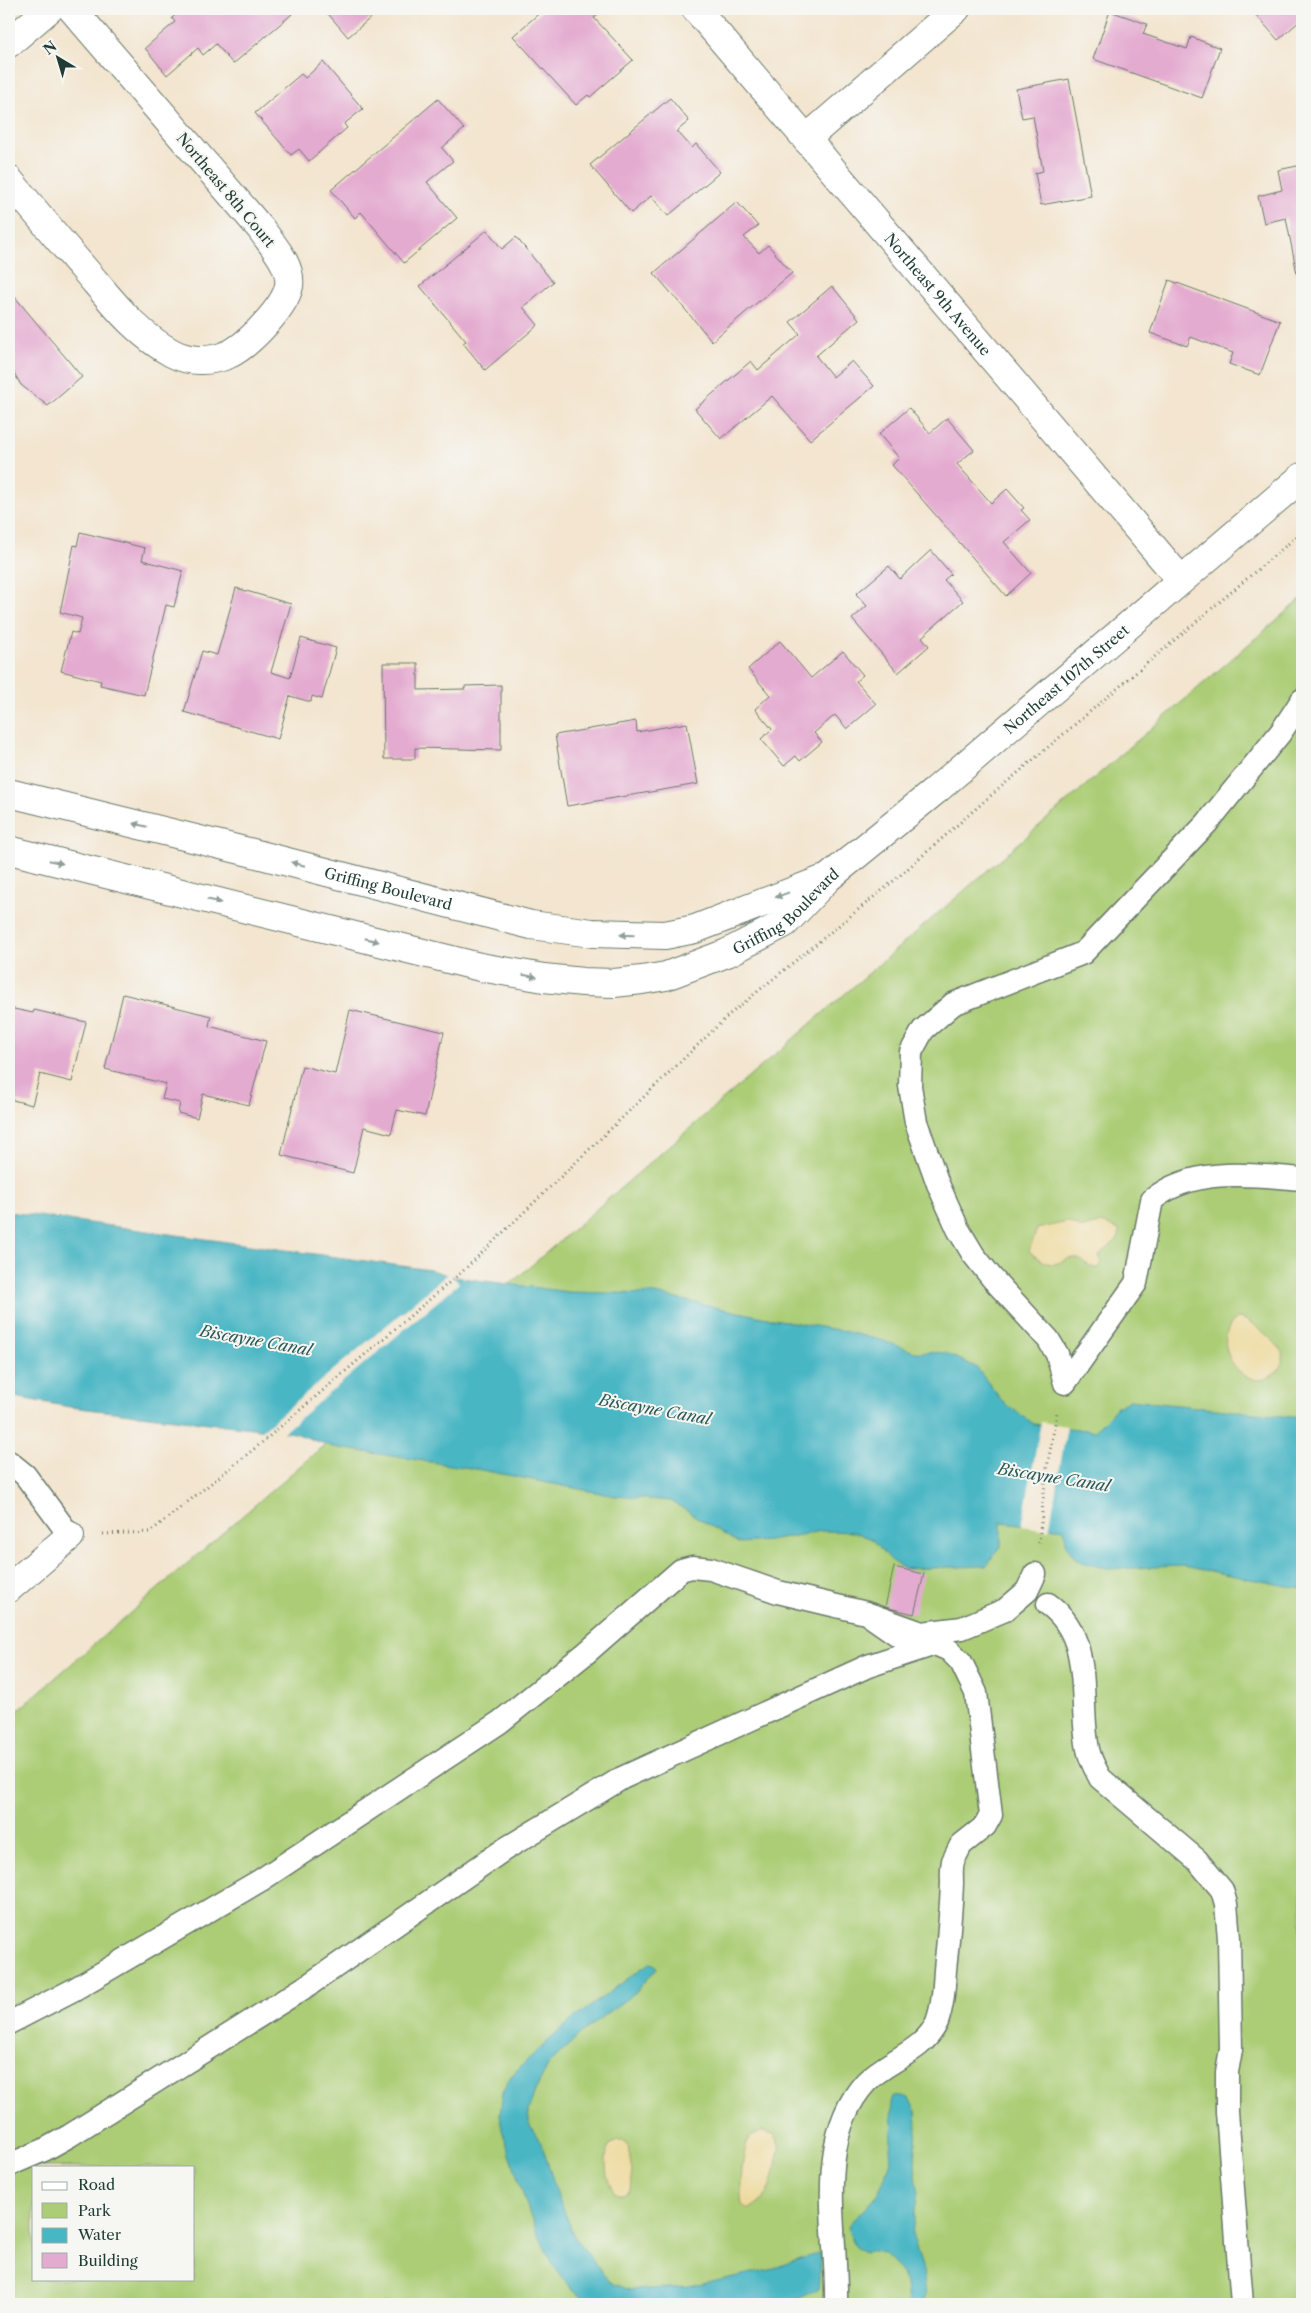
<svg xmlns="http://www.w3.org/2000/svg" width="1311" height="2313" viewBox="0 0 1311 2313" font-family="'Libre Caslon Text',serif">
	<rect width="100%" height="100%" fill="#f6f6f2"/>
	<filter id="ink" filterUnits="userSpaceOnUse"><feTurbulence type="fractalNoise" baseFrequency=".02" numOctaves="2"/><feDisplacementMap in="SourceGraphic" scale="10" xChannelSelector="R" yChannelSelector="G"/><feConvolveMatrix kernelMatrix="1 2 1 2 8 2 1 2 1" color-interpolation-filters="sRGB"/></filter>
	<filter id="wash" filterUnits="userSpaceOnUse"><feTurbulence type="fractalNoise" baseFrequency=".0096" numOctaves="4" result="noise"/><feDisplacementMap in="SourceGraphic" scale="20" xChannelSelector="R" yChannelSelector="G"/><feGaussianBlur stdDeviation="1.12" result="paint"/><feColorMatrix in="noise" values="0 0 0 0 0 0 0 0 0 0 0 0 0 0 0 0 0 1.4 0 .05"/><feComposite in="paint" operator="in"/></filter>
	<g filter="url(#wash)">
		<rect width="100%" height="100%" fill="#f3e5cf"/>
		<path fill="#accd76" stroke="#668555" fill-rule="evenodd" d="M 1302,598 L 1302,2304 L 9,2304 L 9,1718 ZM 34,2167 L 194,2167 L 194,2279 L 34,2279 Z"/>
		<path fill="#eeda9e" stroke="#868c69" d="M 1067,1222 L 1083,1228 L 1102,1223 L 1119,1230 L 1119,1238 L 1099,1256 L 1102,1262 L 1099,1268 C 1090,1269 1086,1262 1078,1259 C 1061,1253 1059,1278 1029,1251 L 1037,1229 Z
			M 1237,1318 C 1250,1317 1275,1342 1283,1352 C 1284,1358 1282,1365 1278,1370 C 1250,1403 1204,1344 1237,1318 Z
			M 762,2131 L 774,2134 L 779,2144 L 779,2150 C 773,2176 775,2195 748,2210 L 742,2205 C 739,2188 742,2152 750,2136 Z
			M 617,2141 L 622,2141 L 628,2146 L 632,2171 L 630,2190 C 607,2208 602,2160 609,2145 Z"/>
		<path fill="#49b6c4" stroke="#347a7c" d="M 9,1212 L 431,1270 L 454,1277 L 569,1292 L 655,1294 L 762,1317 L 838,1330 L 881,1340 L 915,1352 L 946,1353 L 976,1367 L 1003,1402 L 1034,1424 L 1095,1431 L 1117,1407 L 1130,1400 L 1302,1418 L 1302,1589 L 1183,1566 L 1107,1569 L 1076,1560 L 1067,1546 L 1064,1529 L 1001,1522 L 1001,1547 L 986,1566 L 904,1569 L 891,1560 L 872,1539 L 854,1532 L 821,1531 L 770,1541 L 738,1543 L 671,1501 L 615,1496 L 476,1469 L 333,1447 L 295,1433 L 70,1407 L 9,1396 Z
			M 649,1963 L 654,1964 L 657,1968 L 637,1991 L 580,2034 L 549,2064 L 535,2091 L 528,2112 L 530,2126 L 541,2142 L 558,2196 L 575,2238 L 607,2279 L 612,2283 L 630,2290 L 689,2287 L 774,2268 L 822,2252 L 818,2289 L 788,2304 L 590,2304 L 567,2284 L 552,2264 L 531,2218 L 502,2130 L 500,2114 L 503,2092 L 506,2083 L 513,2074 L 540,2048 L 572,2020 Z
			M 898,2095 L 909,2099 L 916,2111 L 917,2125 L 915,2167 L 918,2189 L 912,2233 L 923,2271 L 926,2294 L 923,2304 L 908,2304 L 906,2284 L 899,2269 L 884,2254 L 869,2251 L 864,2252 L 856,2248 L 848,2231 L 849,2225 L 878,2194 L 887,2172 L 891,2161 L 890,2148 L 893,2123 L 891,2102 L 893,2097 Z"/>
		<path fill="#f3e5cf" d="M 449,1273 L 459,1283 L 281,1434 L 261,1431 Z
			M 1041,1422 L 1067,1426 L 1049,1530 L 1022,1526 Z"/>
		<g id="blocks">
			<path fill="#e4abd0" d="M 182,9 L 291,9 L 289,11 L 292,14 L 233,64 L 216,44 L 203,55 L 198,48 L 167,75 L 145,48 L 175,22 L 172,18 Z
				M 324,9 L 379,9 L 380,10 L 348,37 Z
				M 544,9 L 595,9 L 599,14 L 594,18 L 633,60 L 590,97 L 588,95 L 576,105 L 513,36 Z
				M 1251,9 L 1302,9 L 1302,19 L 1278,40 Z
				M 1110,11 L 1147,24 L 1143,34 L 1187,49 L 1191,37 L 1220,48 L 1202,98 L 1093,59 Z
				M 323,62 L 363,109 L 344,124 L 347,128 L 309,161 L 299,149 L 291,155 L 255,113 L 301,74 L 305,78 Z
				M 1069,79 L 1091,196 L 1041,205 L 1035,173 L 1043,171 L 1033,116 L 1022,118 L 1016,89 Z
				M 670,98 L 689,121 L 677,131 L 692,148 L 696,144 L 720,172 L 668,216 L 651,196 L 631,213 L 590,165 Z
				M 438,99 L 464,129 L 442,148 L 453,161 L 427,182 L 457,218 L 404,263 L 361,212 L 355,218 L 331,190 Z
				M 1302,165 L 1302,293 L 1301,294 L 1286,218 L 1264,223 L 1258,196 L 1282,190 L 1278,170 Z
				M 737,202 L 758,226 L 744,237 L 759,253 L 768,245 L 792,273 L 712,341 L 654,273 Z
				M 487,230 L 502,249 L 516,237 L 553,282 L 523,307 L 538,325 L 485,370 L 463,343 L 466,341 L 420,286 Z
				M 1169,280 L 1280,321 L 1260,375 L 1229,364 L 1233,353 L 1191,337 L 1187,346 L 1150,333 Z
				M 832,286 L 859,319 L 816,356 L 833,377 L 852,361 L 874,386 L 810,440 L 772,396 L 721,439 L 695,409 L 751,361 L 758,370 L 800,334 L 790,322 Z
				M 9,290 L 82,377 L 48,406 L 21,385 L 9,364 Z
				M 909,408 L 930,433 L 947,418 L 974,450 L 957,464 L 991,503 L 1007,489 L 1024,508 L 1021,510 L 1030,520 L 1004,542 L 1031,573 L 1006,596 L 892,465 L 899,458 L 879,434 Z
				M 80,532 L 145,548 L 142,560 L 183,571 L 174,607 L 166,605 L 144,695 L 100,685 L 101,681 L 61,671 L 71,632 L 78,634 L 82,618 L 60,612 L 74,545 L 77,546 Z
				M 931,550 L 951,574 L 944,580 L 963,601 L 922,637 L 929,646 L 898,673 L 852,619 L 867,606 L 856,594 L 889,566 L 900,579 Z
				M 236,588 L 291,604 L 271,672 L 290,678 L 301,638 L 336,648 L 322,699 L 312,696 L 311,702 L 290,696 L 278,739 L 184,712 L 202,651 L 217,655 Z
				M 780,641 L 811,678 L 843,651 L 863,675 L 856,681 L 876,704 L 847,729 L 835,715 L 814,733 L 822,742 L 800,761 L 796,756 L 784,766 L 761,739 L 772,729 L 755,709 L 770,695 L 748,669 Z
				M 383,663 L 418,663 L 418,690 L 465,689 L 465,686 L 501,685 L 501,750 L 415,748 L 415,759 L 384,759 Z
				M 636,721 L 637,732 L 687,723 L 698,784 L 567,806 L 555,735 Z
				M 123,994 L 211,1016 L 209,1026 L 266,1041 L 249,1105 L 203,1094 L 197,1118 L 178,1113 L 180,1103 L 162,1099 L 166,1084 L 105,1069 Z
				M 9,1008 L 33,1013 L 34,1010 L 86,1022 L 72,1082 L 40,1074 L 32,1105 L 9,1099 Z
				M 350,1010 L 444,1032 L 425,1116 L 397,1110 L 391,1134 L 364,1127 L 353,1173 L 281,1155 L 302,1066 L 335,1074 Z
				M 894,1567 L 924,1574 L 914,1614 L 885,1607 Z"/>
		</g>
	</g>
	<g filter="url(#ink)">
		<use href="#blocks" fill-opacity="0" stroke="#69786a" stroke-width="1"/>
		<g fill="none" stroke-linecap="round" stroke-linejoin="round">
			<g stroke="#69786a" stroke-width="25">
				<path id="lane" d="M 1302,700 L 1281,732 L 1207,823 L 1083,953 L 953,1004 L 923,1030 L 911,1052 L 910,1086 L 916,1122 L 938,1184 L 958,1229 L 973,1254 L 992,1278 L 1048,1339 L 1057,1354 L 1065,1383 L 1136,1283 L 1152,1200 C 1193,1166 1252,1175 1302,1179
					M 9,1462 L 25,1475 L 70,1536
					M 1048,1604 C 1095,1638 1078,1701 1088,1749 C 1090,1760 1095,1768 1100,1778 L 1197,1860 L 1222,1890 L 1226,1904 L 1229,1938 L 1231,2049 L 1227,2072 L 1227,2112 L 1242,2304
					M 9,2023 L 73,1990 L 261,1880 L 500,1722 L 586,1653 L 681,1570 L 692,1567 L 711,1569 L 778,1592 L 866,1613
					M 9,2165 L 44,2150 L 69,2136 L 310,1984 L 505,1849 L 622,1778 L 868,1666 L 935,1644
					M 836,2304 C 838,2233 813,2140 866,2082 C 887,2060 924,2052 937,2022 C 943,2005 944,1987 945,1970 C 948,1941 951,1912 952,1883 C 952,1875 951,1869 953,1861 L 961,1845 L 985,1826 L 991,1815 L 976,1693 L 961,1662 L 949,1650 L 935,1644 L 902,1638 L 866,1613 L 922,1633 L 962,1628 L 1005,1610 L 1027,1591 L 1035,1574"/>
			</g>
			<g stroke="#69786a" stroke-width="30">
				<g id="street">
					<path id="s1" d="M 696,9 L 1181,580"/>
					<path d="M 9,43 L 49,9"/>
					<path d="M 806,139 L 956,9"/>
					<path d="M 9,180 C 34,210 59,240 85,270 C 111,300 136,334 172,353 C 189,362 210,362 227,355 C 247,347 285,307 289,286 C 292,265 272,245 261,229 L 72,9"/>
					<path d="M 9,1588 L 70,1536"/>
				</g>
			</g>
			<g stroke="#69786a" stroke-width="30">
				<g id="secondary">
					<path id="s2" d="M 9,793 L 253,853 L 531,925 L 592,933 L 665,935 L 695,929 L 822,880"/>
					<path id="s3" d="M 9,850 L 480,967 L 544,978 L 583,982 L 614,983 L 642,980 L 666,976 L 727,953 L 785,923 L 828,878 L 935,791 L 1302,477"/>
				</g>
			</g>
			<path stroke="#69786a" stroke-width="3" stroke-dasharray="1 4" stroke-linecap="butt" d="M 103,1534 L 150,1532 L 259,1445 L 464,1270 L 730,1014 L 896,879 L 988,798 L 1302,532
				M 1039,1543 L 1046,1473 L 1057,1413"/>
			<use href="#lane" stroke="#fff" stroke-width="22"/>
			<use href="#street" stroke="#fff" stroke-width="28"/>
			<use href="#secondary" stroke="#fff" stroke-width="28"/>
		</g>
		<defs><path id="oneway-solid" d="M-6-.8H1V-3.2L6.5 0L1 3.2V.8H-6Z" transform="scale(1.25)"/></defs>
		<g fill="#8f9e9a">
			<use href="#oneway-solid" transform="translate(140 825) rotate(-166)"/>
			<use href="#oneway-solid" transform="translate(56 862) rotate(14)"/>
			<use href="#oneway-solid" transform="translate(298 864) rotate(-166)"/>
			<use href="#oneway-solid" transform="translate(782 895) rotate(160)"/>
			<use href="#oneway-solid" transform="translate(214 901) rotate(14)"/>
			<use href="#oneway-solid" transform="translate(627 935) rotate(-178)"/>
			<use href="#oneway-solid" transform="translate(372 940) rotate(14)"/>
			<use href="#oneway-solid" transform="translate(530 976) rotate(9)"/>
		</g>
	</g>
	<g text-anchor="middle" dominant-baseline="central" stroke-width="4" stroke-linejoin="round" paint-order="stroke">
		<g font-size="15" fill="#1f3d34" stroke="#f6f6f2">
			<text transform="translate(226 190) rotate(50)">Northeast 8th Court</text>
			<text stroke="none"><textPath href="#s1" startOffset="374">Northeast 9th Avenue</textPath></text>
			<text stroke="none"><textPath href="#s3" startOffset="1176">Northeast 107th Street</textPath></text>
			<text stroke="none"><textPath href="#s2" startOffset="391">Griffing Boulevard</textPath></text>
			<text stroke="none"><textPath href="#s3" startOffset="811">Griffing Boulevard</textPath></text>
		</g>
		<g font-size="16" font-style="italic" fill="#2a5b58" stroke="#f6f6f2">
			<text transform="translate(256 1340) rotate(10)">Biscayne Canal</text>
			<text transform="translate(655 1409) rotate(10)">Biscayne Canal</text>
			<text transform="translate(1054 1477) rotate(9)">Biscayne Canal</text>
		</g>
	</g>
	<rect width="1311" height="2313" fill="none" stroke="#f6f6f2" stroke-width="30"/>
	<rect x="32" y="2166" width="162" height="115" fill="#f6f6f2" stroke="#a0aca6"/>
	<rect x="42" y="2182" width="25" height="8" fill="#ffffff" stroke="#a0aca6"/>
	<text x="78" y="2190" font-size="15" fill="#1f3d34">Road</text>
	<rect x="42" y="2203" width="25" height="15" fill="#accd76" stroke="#a0aca6"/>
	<text x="78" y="2216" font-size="15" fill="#1f3d34">Park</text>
	<rect x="42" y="2228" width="25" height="15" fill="#49b6c4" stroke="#a0aca6"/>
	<text x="78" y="2240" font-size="15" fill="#1f3d34">Water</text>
	<rect x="42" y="2253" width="25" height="15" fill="#e4abd0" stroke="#a0aca6"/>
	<text x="78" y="2266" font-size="15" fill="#1f3d34">Building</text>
	<g transform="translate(58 58) rotate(322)" stroke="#f6f6f2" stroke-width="4" paint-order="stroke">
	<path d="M0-4L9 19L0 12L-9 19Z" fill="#1f3d34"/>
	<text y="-8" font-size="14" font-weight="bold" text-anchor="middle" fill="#1f3d34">N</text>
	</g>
</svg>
